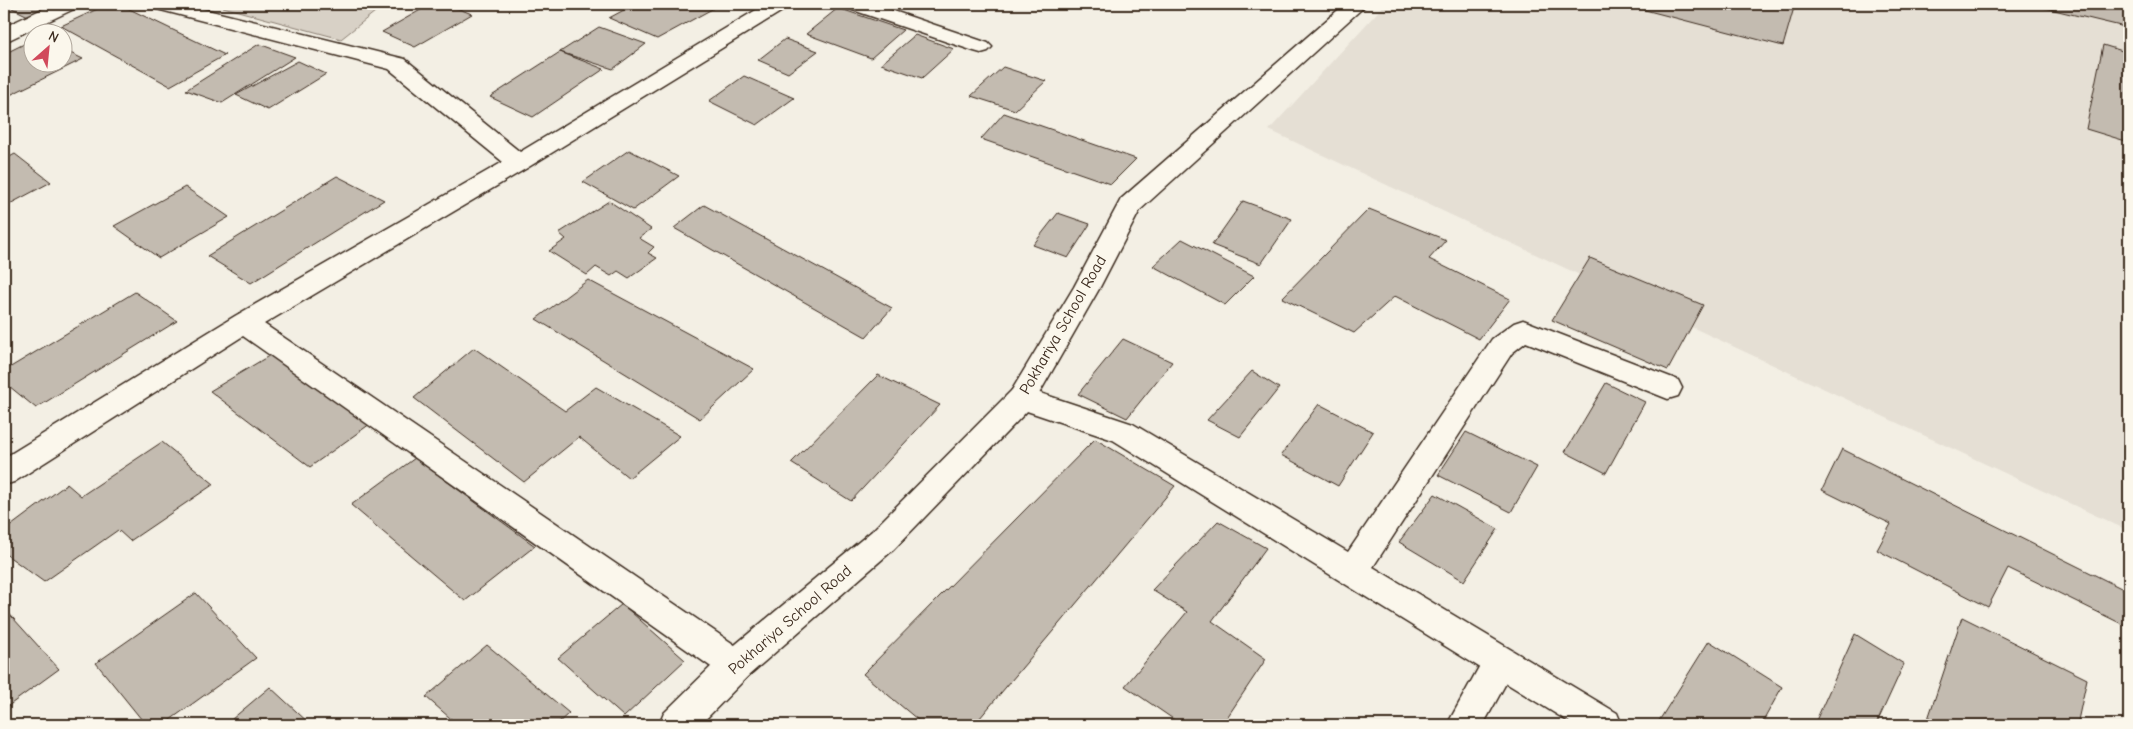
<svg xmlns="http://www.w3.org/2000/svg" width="2133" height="729" viewBox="0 0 2133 729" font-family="'Comic Neue',sans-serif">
	<rect width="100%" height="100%" fill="#f3efe4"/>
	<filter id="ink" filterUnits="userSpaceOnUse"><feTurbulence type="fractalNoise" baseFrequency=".02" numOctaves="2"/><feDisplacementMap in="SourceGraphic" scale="10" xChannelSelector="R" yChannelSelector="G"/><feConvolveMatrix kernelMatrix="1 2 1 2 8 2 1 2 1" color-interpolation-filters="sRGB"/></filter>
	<g filter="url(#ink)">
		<path fill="#e5dfd4" d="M 1385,4 L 2129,4 L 2129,531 L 1269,130 Z"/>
		<path fill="#d8d1c6" stroke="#8a7e72" d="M 212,4 L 385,4 L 341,39 Z"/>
		<path fill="#c3bbb0" stroke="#3b2a1e" d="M 16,4 L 54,4 L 28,16 L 10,7 Z
			M 108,4 L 119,4 L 225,55 L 170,86 L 61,26 Z
			M 431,4 L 446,4 L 472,14 L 415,47 L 382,32 Z
			M 635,4 L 705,4 L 714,8 L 657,39 L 609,18 Z
			M 1622,4 L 1795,4 L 1783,46 Z
			M 2029,4 L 2129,4 L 2129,28 Z
			M 838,8 L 903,30 L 871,58 L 806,34 Z
			M 599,27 L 646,44 L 613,69 L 560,52 Z
			M 915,35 L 954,49 L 922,78 L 881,64 Z
			M 785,39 L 818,51 L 788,73 L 758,60 Z
			M 32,40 L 32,62 L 62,62 L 62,49 L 83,59 L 4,98 L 4,54 Z
			M 259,44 L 295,57 L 222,103 L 186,90 Z
			M 2103,45 L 2129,53 L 2129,142 L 2086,129 Z
			M 560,52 L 604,69 L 533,117 L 490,97 Z
			M 298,61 L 326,74 L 268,110 L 236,95 Z
			M 1003,67 L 1046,81 L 1015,110 L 971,96 Z
			M 744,76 L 794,98 L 757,125 L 709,101 Z
			M 1004,113 L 1136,159 L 1111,184 L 981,139 Z
			M 629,150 L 679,176 L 633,210 L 583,182 Z
			M 15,154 L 51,182 L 4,207 L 4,160 Z
			M 337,176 L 384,200 L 251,283 L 207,256 Z
			M 185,187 L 229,217 L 159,258 L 114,226 Z
			M 609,201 L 651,229 L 639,238 L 654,247 L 648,253 L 657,258 L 629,278 L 618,271 L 611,276 L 596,267 L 587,275 L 549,251 L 566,239 L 559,233 Z
			M 1243,201 L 1292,219 L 1261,264 L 1212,245 Z
			M 704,205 L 892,308 L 866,337 L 674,228 Z
			M 1369,209 L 1446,240 L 1429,259 L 1510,299 L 1479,339 L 1395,296 L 1354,333 L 1282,298 Z
			M 1058,213 L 1090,224 L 1068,258 L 1033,245 Z
			M 1182,239 L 1254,276 L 1225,305 L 1153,266 Z
			M 1590,258 L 1703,305 L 1668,370 L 1552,320 Z
			M 588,280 L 754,369 L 700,419 L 536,319 Z
			M 135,292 L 177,321 L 36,408 L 4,382 L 4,371 Z
			M 1123,339 L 1172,362 L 1127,418 L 1078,394 Z
			M 474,348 L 565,411 L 596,387 L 680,436 L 629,478 L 579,437 L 524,482 L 414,398 Z
			M 272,354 L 370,424 L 310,467 L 210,391 Z
			M 1252,371 L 1279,388 L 1240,437 L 1207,420 Z
			M 878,375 L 940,405 L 851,501 L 791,463 Z
			M 1606,383 L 1645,402 L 1606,473 L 1565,452 Z
			M 1319,404 L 1373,432 L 1338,486 L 1281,455 Z
			M 1466,432 L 1537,467 L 1511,512 L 1438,475 Z
			M 1095,439 L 1175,486 L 974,725 L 924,725 L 863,674 Z
			M 162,442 L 214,484 L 130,541 L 118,530 L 44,582 L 4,553 L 4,531 L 67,484 L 81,496 Z
			M 1842,449 L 2129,592 L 2129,615 L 2126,626 L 2008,568 L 1988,607 L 1877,550 L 1891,524 L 1822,490 Z
			M 415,458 L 535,546 L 465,601 L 351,505 Z
			M 1435,494 L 1498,529 L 1464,581 L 1399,542 Z
			M 1218,521 L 1266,548 L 1212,621 L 1266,659 L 1222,725 L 1182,725 L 1125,686 L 1187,612 L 1152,590 Z
			M 196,593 L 256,658 L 163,725 L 146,725 L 96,663 Z
			M 622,604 L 685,660 L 624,717 L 558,658 Z
			M 4,608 L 59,669 L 4,709 Z
			M 1962,617 L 2087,679 L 2077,725 L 1926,725 Z
			M 1855,634 L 1904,664 L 1876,725 L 1814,725 Z
			M 1709,641 L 1782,687 L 1761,725 L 1657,724 Z
			M 487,645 L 569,713 L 556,725 L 458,725 L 426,697 Z
			M 270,687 L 311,725 L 225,725 Z"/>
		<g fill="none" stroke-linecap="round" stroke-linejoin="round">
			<g stroke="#3b2a1e" stroke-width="3">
				<path id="minor" d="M 53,4 L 79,4 L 76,8 L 11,39 L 4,41 L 4,27 Z
					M 150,4 L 183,4 L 405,59 L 520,152 L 766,4 L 790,4 L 787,8 L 527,168 L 264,324 L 748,654 L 753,665 L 748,676 L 736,680 L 724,676 L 243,336 L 14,482 L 4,485 L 4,458 L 235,316 L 503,162 L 389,69 L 153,8 Z
					M 844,4 L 873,4 L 988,43 L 992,47 L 988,51 L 981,53 L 974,51 L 847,8 Z
					M 1523,320 L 1678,380 L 1682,388 L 1678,396 L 1668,399 L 1526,342 L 1512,353 L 1373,567 L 1617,713 L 1622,725 L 1574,725 L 1506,683 L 1483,725 L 1447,725 L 1479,667 L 1113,440 L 1012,406 L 1008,398 L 1012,390 L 1022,387 L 1133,424 L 1348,552 L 1492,339 L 1514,323 Z"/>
			</g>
			<g stroke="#3b2a1e" stroke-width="3">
				<path id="secondary" d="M 1345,4 L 1367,4 L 1140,210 L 1099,289 L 1032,406 L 894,549 L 748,676 L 700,725 L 659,725 L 664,713 L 724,654 L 872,531 L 1012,390 L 1074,287 L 1121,199 Z"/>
			</g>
			<use href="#minor" fill="#fbf7ec" fill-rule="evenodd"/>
			<use href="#secondary" fill="#fbf7ec" fill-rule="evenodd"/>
		</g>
	</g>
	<g text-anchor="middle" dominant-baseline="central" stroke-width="4" stroke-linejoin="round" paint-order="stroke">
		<g font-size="16" fill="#3b2a1e" stroke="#fbf7ec">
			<text transform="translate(1063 325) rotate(-60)">Pokhariya School Road</text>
			<text transform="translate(790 620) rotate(-41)">Pokhariya School Road</text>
		</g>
	</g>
	<rect width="2133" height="729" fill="none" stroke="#fbf7ec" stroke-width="20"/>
	<rect x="10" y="10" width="2113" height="709" fill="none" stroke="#3b2a1e" stroke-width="2" filter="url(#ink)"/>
	<g transform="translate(48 48) rotate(27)"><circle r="24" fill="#fbf7ec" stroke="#aea59a"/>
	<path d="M0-4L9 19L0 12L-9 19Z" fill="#d1495b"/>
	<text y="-8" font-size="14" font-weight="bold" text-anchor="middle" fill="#3b2a1e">N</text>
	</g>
</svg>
